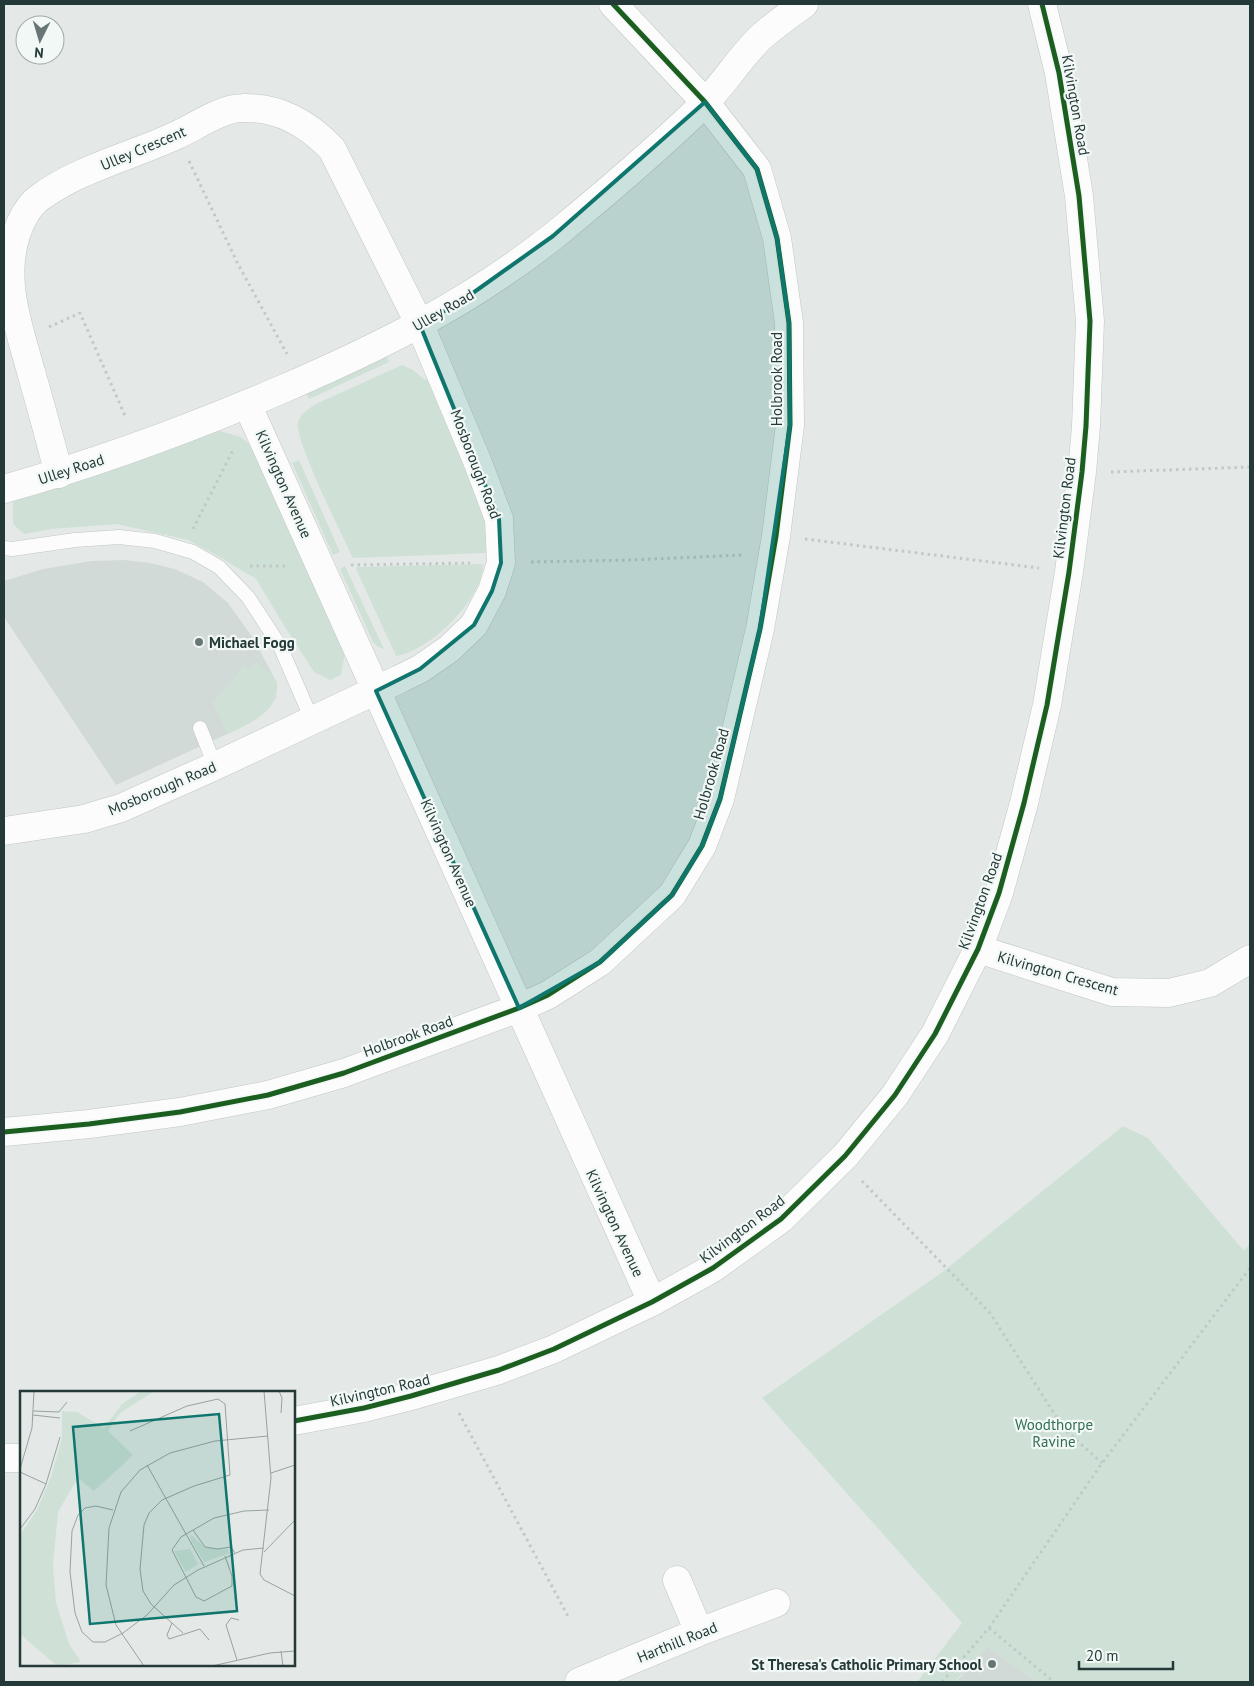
<svg xmlns="http://www.w3.org/2000/svg" width="1254" height="1686" viewBox="0 0 1254 1686" font-family="'PT Sans',sans-serif">
	<rect width="100%" height="100%" fill="#e4e9e7"/>
	<path fill="#d2dad8" d="M 124,560 L 150,563 L 175,569 L 203,582 L 228,603 L 253,638 L 276,681 L 277,686 L 276,697 L 270,707 L 259,717 L 236,730 L 116,785 L 4,617 L 4,581 L 43,569 L 91,561 Z
		M 987,1646 L 1038,1682 L 956,1682 Z"/>
	<path fill="#cfe1d6" d="M 386,356 L 389,362 L 309,399 L 306,393 Z
		M 402,365 L 413,370 L 424,379 L 436,381 L 489,524 L 486,553 L 353,558 C 343,537 294,439 298,423 C 300,414 308,409 316,404 Z
		M 212,429 L 241,437 L 257,451 L 346,648 L 341,675 L 330,680 L 314,672 L 283,624 L 256,579 L 216,555 L 188,540 L 117,524 L 52,529 L 24,534 L 13,524 L 13,500 Z
		M 299,460 L 340,552 L 333,555 L 292,463 Z
		M 483,564 C 483,599 430,651 396,656 L 356,569 L 357,567 Z
		M 345,566 L 384,649 L 378,647 L 373,642 L 340,569 Z
		M 256,662 C 262,667 272,674 276,681 C 278,684 277,689 276,692 C 273,715 246,725 228,734 L 213,703 L 244,666 L 249,670 Z
		M 1123,1126 L 1148,1138 L 1244,1251 L 1250,1243 L 1250,1682 L 1038,1682 L 987,1646 L 955,1682 L 917,1682 L 962,1623 L 762,1398 L 941,1273 Z"/>
	<g fill="none" stroke-linecap="round" stroke-linejoin="round">
		<g stroke="#c1c6c4" stroke-width="15">
			<path id="lane" d="M 4,548 L 12,549 L 75,540 L 119,537 L 155,541 L 193,552 L 219,567 L 248,597 L 280,646 L 312,720
				M 200,728 L 215,766"/>
		</g>
		<g stroke="#c1c6c4" stroke-width="29">
			<path id="street" d="M 247,404 L 652,1302
				M 4,489 C 97,463 189,429 278,391 C 378,348 470,303 556,234 C 606,193 656,150 703,105 C 724,84 740,57 762,36 C 775,25 790,14 804,4
				M 4,831 L 84,819 L 121,808 L 215,766 L 400,679 L 420,669 L 449,649 L 474,625 L 492,591 L 501,563 L 499,519 L 478,463 L 420,325 L 332,149 C 307,123 279,107 242,108 C 222,108 195,127 177,135 C 132,156 80,168 39,198 C 28,206 20,222 16,235 C 1,281 19,327 31,372 C 41,406 50,440 59,474
				M 978,949 L 1112,992 L 1169,993 L 1210,983 L 1250,959
				M 4,1132 L 89,1124 L 180,1112 L 268,1095 L 344,1073 L 519,1008 L 548,995 L 600,962 L 672,895 L 702,846 L 720,799 L 760,629 L 776,536 L 790,425 L 789,323 L 777,238 L 757,169 L 705,102 L 613,4
				M 294,1421 L 364,1408 L 411,1396 L 499,1370 L 554,1349 L 652,1302 L 713,1268 L 781,1219 L 845,1156 L 895,1095 L 935,1034 L 978,949 L 999,893 L 1024,803 L 1047,705 L 1069,572 L 1082,472 L 1086,426 L 1090,321 L 1079,196 L 1059,73 L 1042,4
				M 4,1458 L 21,1458
				M 677,1580 L 699,1632
				M 579,1682 L 699,1632 L 776,1603"/>
		</g>
		<path stroke="#c1c9c8" stroke-width="3" stroke-dasharray="2.5 4" stroke-linecap="butt" d="M 189,161 L 238,264 L 287,354
			M 49,327 L 80,313 L 126,418
			M 1111,472 L 1250,467
			M 193,529 L 234,448
			M 805,539 L 1039,568
			M 531,562 L 631,560 L 742,555
			M 351,565 L 470,563
			M 250,566 L 287,566
			M 862,1181 L 990,1313 L 1064,1429 L 1102,1463
			M 459,1413 L 569,1618
			M 989,1628 L 1054,1682
			M 942,1682 L 989,1628 L 1102,1463 L 1250,1268"/>
		<use href="#lane" stroke="#fbfcfb" stroke-width="14"/>
		<use href="#street" stroke="#fbfcfb" stroke-width="28"/>
		<g stroke="#f2f8f6" stroke-width="8">
			<path id="cycleway" d="M 4,1132 L 89,1124 L 180,1112 L 268,1095 L 344,1073 L 519,1008 L 548,995 L 600,962 L 672,895 L 702,846 L 720,799 L 760,629 L 776,536 L 790,425 L 789,323 L 777,238 L 757,169 L 705,102 L 613,4
				M 294,1421 L 364,1408 L 411,1396 L 499,1370 L 554,1349 L 652,1302 L 713,1268 L 781,1219 L 845,1156 L 895,1095 L 935,1034 L 978,949 L 999,893 L 1024,803 L 1047,705 L 1069,572 L 1082,472 L 1086,426 L 1090,321 L 1079,196 L 1059,73 L 1042,4"/>
		</g>
		<use href="#cycleway" stroke="#1b5e20" stroke-width="5"/>
	</g>
	<path fill="#0f766e" fill-opacity="0.2" stroke="#0f766e" stroke-width="4" stroke-linejoin="round" d="M 705,102 L 757,169 L 777,238 L 789,323 L 790,425 L 760,629 L 720,799 L 702,846 L 672,895 L 600,962 L 519,1008 L 376,691 L 420,669 L 474,625 L 492,591 L 501,563 L 499,519 L 420,325 L 463,300 L 553,236 Z"/>
	<g fill="#677775" stroke="#f2f8f6" stroke-width="2">
		<circle cx="199" cy="642" r="5"/>
		<circle cx="992" cy="1664" r="5"/>
	</g>
	<g text-anchor="middle" dominant-baseline="central" stroke-width="4.5" stroke-linejoin="round" paint-order="stroke">
		<g font-size="15" fill="#243a38" stroke="#f2f8f6">
			<text transform="translate(1076 105) rotate(80)">Kilvington Road</text>
			<text transform="translate(143 148) rotate(-23)">Ulley Crescent</text>
			<text transform="translate(443 310) rotate(-30)">Ulley Road</text>
			<text transform="translate(776 379) rotate(-90)">Holbrook Road</text>
			<text transform="translate(476 464) rotate(69)">Mosborough Road</text>
			<text transform="translate(71 469) rotate(-18)">Ulley Road</text>
			<text transform="translate(284 484) rotate(66)">Kilvington Avenue</text>
			<text transform="translate(1064 508) rotate(-83)">Kilvington Road</text>
			<text transform="translate(711 774) rotate(-74)">Holbrook Road</text>
			<text transform="translate(162 788) rotate(-23)">Mosborough Road</text>
			<text transform="translate(449 853) rotate(66)">Kilvington Avenue</text>
			<text transform="translate(980 901) rotate(-70)">Kilvington Road</text>
			<text transform="translate(1058 973) rotate(16)">Kilvington Crescent</text>
			<text transform="translate(408 1036) rotate(-20)">Holbrook Road</text>
			<text transform="translate(615 1223) rotate(65)">Kilvington Avenue</text>
			<text transform="translate(742 1229) rotate(-37)">Kilvington Road</text>
			<text transform="translate(380 1390) rotate(-13)">Kilvington Road</text>
			<text transform="translate(677 1642) rotate(-22)">Harthill Road</text>
		</g>
		<g font-size="15" font-weight="bold" fill="#243a38" stroke="#f2f8f6" text-anchor="start">
			<text x="209" y="642">Michael Fogg</text>
			<text x="982" y="1664" text-anchor="end">St Theresa's Catholic Primary School</text>
		</g>
		<g font-size="15" fill="#316e52" stroke="#f2f8f6">
			<text x="1054" y="1424">Woodthorpe<tspan x="1054" dy="17">Ravine</tspan></text>
		</g>
	</g>
	<g transform="translate(20 1391)">
		<rect width="275" height="275" fill="#e4e9e7"/>
		<path d="M 121,0 L 135,0 L 100,22 L 88,40 L 113,64 L 74,100 L 58,87 L 38,121 L 33,174 L 36,211 L 49,253 L 61,271 L 37,275 L 0,243 L 0,144 L 17,119 L 31,86 L 42,47 L 42,20 L 57,21 L 84,37 L 102,13 ZM 171,144 L 186,157 L 208,158 L 210,162 L 184,171 L 170,148 ZM 170,158 L 178,173 L 166,181 L 154,160 Z" fill="#cfe1d6"/>
		<path fill="none" stroke="#97a3a1" stroke-width="1" d="M 244,0 L 251,87 L 240,183 L 244,189 L 275,205M 259,0 L 262,7 L 261,22M 13,20 L 39,21 L 47,11M 13,24 L 40,27M 110,40 L 167,15 L 198,8 L 205,13 L 210,84 L 174,95 L 142,109 L 129,122 L 124,134 L 120,178 L 123,200 L 131,213 L 163,242M 127,74 L 184,175M 0,78 L 12,37 L 14,0M 0,81 L 26,93 L 40,46M 251,82 L 275,74M 93,119 L 76,115 L 65,117 L 58,124 L 52,140 L 50,181 L 55,222 L 62,241 L 73,251 L 85,251 L 103,242 L 127,224 L 154,194 L 178,179 L 223,159 L 244,157M 0,138 L 15,118 L 26,93M 173,139 L 185,156 L 197,158 L 211,156 L 215,162M 244,161 L 275,129M 205,165 L 212,185 L 212,195 L 184,210 L 176,206 L 152,159 L 161,146 L 194,127 L 224,120 L 249,119M 152,232 L 147,244 L 149,248 L 180,238 L 189,249M 261,260 L 263,275M 217,269 L 206,234 L 211,227 L 219,229M 124,275 L 96,234 L 86,194 L 89,137 L 101,101 L 120,79 L 150,62 L 195,50 L 248,45M 192,275 L 250,262 L 275,260"/>
		<path fill="#0f766e" fill-opacity="0.15" stroke="#0f766e" stroke-width="2.5" d="M 199,23 L 217,220 L 70,233 L 53,36 Z"/>
		<rect width="275" height="275" fill="none" stroke="#243a38" stroke-width="2.5"/>
	</g>
	<rect width="1254" height="1686" fill="none" stroke="#243a38" stroke-width="10"/>
	<g transform="translate(40 40) rotate(185)"><circle r="24" fill="#f2f8f6" stroke="#a0acaa"/>
	<path d="M0-4L9 19L0 12L-9 19Z" fill="#677775"/>
	<text y="-8" font-size="14" font-weight="bold" text-anchor="middle" fill="#243a38">N</text>
	</g>
	<path d="M1079 1661v8h94v-8" fill="none" stroke="#243a38" stroke-width="2.5"/>
	<text x="1086" y="1661" font-size="15" fill="#243a38" stroke="#f2f8f6" stroke-width="4" paint-order="stroke">20 m</text>
</svg>
